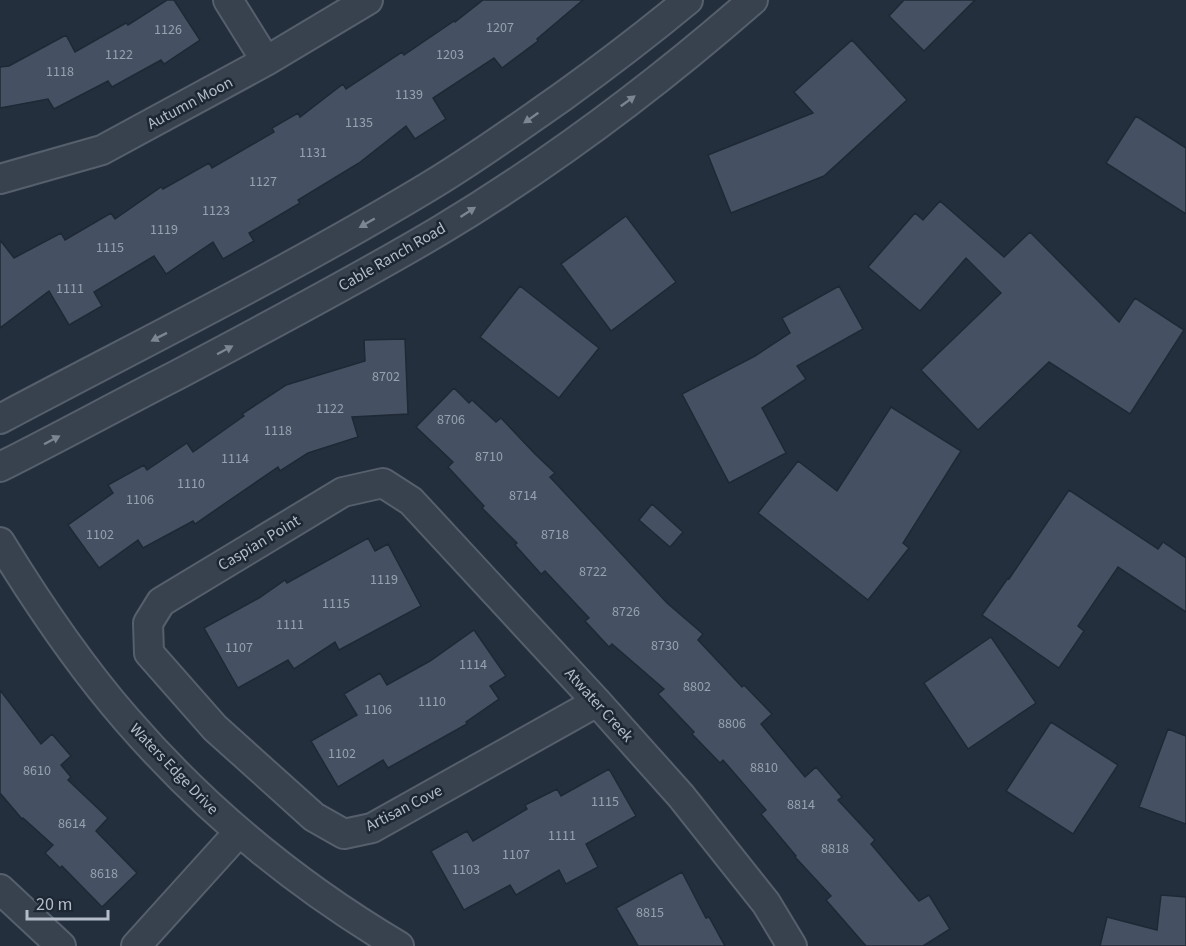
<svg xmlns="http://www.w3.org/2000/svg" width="1186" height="946" viewBox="0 0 1186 946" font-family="'Source Sans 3',sans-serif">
	<rect width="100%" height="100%" fill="#242f3e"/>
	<path fill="#455162" stroke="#1f2835" stroke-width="1.5" d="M 167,0 L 174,0 L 200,40 L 164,64 L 161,60 L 112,87 L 108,81 L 54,109 L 48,99 L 0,108 L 0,67 L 9,66 L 66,35 L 75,52 L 126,23 L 128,25 Z
		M 483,0 L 583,0 L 537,39 L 538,41 L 502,68 L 494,58 L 433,98 L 446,119 L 415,139 L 406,126 L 359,163 L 298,200 L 300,203 L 249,233 L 254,241 L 223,259 L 213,242 L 166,274 L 154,256 L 94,292 L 102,306 L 69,325 L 49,291 L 0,328 L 0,240 L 14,258 L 61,233 L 65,240 L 111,213 L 115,219 L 161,187 L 163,189 L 209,163 L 212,168 L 274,132 L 272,128 L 298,113 L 300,117 L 343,84 L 346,89 L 402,52 L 404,55 L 454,21 L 455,22 Z
		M 904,0 L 975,0 L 924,51 L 889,16 Z
		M 852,40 L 907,100 L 824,176 L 731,213 L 708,155 L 813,113 L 794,92 Z
		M 1136,116 L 1186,148 L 1186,214 L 1106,163 Z
		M 940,201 L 1004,257 L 1030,232 L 1119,322 L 1135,298 L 1184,330 L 1130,414 L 1049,362 L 978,430 L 921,370 L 1001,293 L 966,258 L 920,311 L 868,267 L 915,213 L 923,220 Z
		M 626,216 L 676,282 L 611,331 L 561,264 Z
		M 520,286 L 599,348 L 559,398 L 480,337 Z
		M 839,286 L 863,329 L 797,366 L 806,379 L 762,408 L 786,453 L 729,483 L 682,394 L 755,356 L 790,333 L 782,318 Z
		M 405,339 L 408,414 L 352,417 L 358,437 L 308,453 L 280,471 L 278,467 L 195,524 L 193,521 L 143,548 L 138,540 L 99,568 L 68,525 L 113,493 L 108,485 L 144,465 L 147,470 L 187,443 L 193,452 L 244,416 L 242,414 L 286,385 L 365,361 L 364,340 Z
		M 454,388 L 469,403 L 472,400 L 496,422 L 501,418 L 535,454 L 555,473 L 550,477 L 667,603 L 703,634 L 698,640 L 742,687 L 744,685 L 772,714 L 761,724 L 805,777 L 816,767 L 842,797 L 838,800 L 875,840 L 871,844 L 919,901 L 929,895 L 950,929 L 923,946 L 866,946 L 826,900 L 831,896 L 795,857 L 796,856 L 761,814 L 766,810 L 723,760 L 720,763 L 692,734 L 694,732 L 658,694 L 664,689 L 612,644 L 609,647 L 585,621 L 589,618 L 545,571 L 541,574 L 515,545 L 517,543 L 482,508 L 484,506 L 448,467 L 453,462 L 416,427 Z
		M 891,407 L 961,451 L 903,543 L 909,548 L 868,600 L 758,513 L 798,461 L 837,491 Z
		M 1069,490 L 1158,549 L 1163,542 L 1186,558 L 1186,612 L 1118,567 L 1078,626 L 1084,631 L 1059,668 L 982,615 L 1008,578 L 1009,579 Z
		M 652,504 L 683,532 L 670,547 L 639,520 Z
		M 368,538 L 375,551 L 388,544 L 421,606 L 339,650 L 335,642 L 294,669 L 288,660 L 238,688 L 204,628 L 259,598 L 285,580 L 287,583 Z
		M 474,630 L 506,676 L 490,686 L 499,699 L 466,722 L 467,724 L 388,768 L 383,760 L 338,787 L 311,741 L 357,715 L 344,694 L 380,673 L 387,685 L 430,661 Z
		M 991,637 L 1036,703 L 968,749 L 924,683 Z
		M 0,690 L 41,744 L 52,734 L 71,756 L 61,765 L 71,777 L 68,780 L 108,818 L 96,831 L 137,873 L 102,907 L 62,866 L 60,868 L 45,853 L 53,845 L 23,818 L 22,819 L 0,793 Z
		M 1051,722 L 1118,765 L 1073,834 L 1006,791 Z
		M 1168,729 L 1186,736 L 1186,824 L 1139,807 Z
		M 609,769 L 636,816 L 586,844 L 598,867 L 566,884 L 559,870 L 516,895 L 510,885 L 464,910 L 431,851 L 467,831 L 473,841 L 527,809 L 525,805 L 557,789 L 561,796 Z
		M 682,872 L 706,918 L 709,917 L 725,946 L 638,946 L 616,908 Z
		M 1161,895 L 1186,897 L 1186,946 L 1100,946 L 1107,917 L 1157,930 Z"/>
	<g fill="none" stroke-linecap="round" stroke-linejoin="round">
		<g stroke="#565f6c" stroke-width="32">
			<path id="minor" d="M 228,0 L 266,61
				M 0,179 L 102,150 L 266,61 L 368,0
				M 0,419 C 141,344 285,273 423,190 C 471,162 516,129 562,97 C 605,66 647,34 688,0
				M 0,467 C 60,437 118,405 177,375 C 265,328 353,282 439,231 C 549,165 657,84 753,0
				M 0,542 C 38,604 79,665 127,720 C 205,810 296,885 399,946
				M 597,702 L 372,828 L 344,834 L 314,817 L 215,728 L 149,653 L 148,623 L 161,602 L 343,492 L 383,483 L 411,501 L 597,702 L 681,796 L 766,903 L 792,946
				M 0,889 L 61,946
				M 136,946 L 239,832"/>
		</g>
		<use href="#minor" stroke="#38414e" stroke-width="28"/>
	</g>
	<defs><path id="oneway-solid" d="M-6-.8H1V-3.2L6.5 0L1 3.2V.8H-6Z" transform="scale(1.5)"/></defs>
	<g fill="#7c8592">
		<use href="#oneway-solid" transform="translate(628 101) rotate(-36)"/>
		<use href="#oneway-solid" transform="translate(531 118) rotate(145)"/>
		<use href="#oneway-solid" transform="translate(468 212) rotate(-33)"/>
		<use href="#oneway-solid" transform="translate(367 223) rotate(150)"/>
		<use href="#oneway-solid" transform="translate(159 337) rotate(153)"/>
		<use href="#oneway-solid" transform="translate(225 350) rotate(-28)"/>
		<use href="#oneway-solid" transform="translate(52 440) rotate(-28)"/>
	</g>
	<g text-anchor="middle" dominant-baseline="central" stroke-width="5" stroke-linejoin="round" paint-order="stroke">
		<g font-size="14" fill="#98a1af">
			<text x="500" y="28">1207</text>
			<text x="168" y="30">1126</text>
			<text x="119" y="55">1122</text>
			<text x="450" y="55">1203</text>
			<text x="60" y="72">1118</text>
			<text x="409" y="95">1139</text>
			<text x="359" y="123">1135</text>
			<text x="313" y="153">1131</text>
			<text x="263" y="182">1127</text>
			<text x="216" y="211">1123</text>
			<text x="164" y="230">1119</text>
			<text x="110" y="248">1115</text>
			<text x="70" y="289">1111</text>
			<text x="386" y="377">8702</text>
			<text x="330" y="409">1122</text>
			<text x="451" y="420">8706</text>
			<text x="278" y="431">1118</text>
			<text x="489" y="457">8710</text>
			<text x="235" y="459">1114</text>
			<text x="191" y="484">1110</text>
			<text x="523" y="496">8714</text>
			<text x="140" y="500">1106</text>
			<text x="100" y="535">1102</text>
			<text x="555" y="535">8718</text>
			<text x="593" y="572">8722</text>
			<text x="384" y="580">1119</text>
			<text x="336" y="604">1115</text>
			<text x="626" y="612">8726</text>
			<text x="290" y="625">1111</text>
			<text x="665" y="646">8730</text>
			<text x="239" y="648">1107</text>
			<text x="473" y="665">1114</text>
			<text x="697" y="687">8802</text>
			<text x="432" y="702">1110</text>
			<text x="378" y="710">1106</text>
			<text x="732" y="724">8806</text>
			<text x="342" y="754">1102</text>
			<text x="764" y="768">8810</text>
			<text x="37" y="771">8610</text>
			<text x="605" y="802">1115</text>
			<text x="801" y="805">8814</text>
			<text x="72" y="824">8614</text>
			<text x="562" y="836">1111</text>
			<text x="835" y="849">8818</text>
			<text x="516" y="855">1107</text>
			<text x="466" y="870">1103</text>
			<text x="104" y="874">8618</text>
			<text x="650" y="913">8815</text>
		</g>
		<g font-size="16" fill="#b4bcc9" stroke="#1d2633">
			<text transform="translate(190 103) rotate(-28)">Autumn Moon</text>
			<text transform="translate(392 257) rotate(-30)">Cable Ranch Road</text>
			<text transform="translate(259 543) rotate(-31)">Caspian Point</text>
			<text transform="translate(599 705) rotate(48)">Atwater Creek</text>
			<text transform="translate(174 769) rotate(46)">Waters Edge Drive</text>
			<text transform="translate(404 808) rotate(-27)">Artisan Cove</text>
		</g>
	</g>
	<path d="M27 910v9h81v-9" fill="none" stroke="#b4bcc9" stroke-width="3"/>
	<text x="36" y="910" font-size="18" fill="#b4bcc9" stroke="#1d2633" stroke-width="4.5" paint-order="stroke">20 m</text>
</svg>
